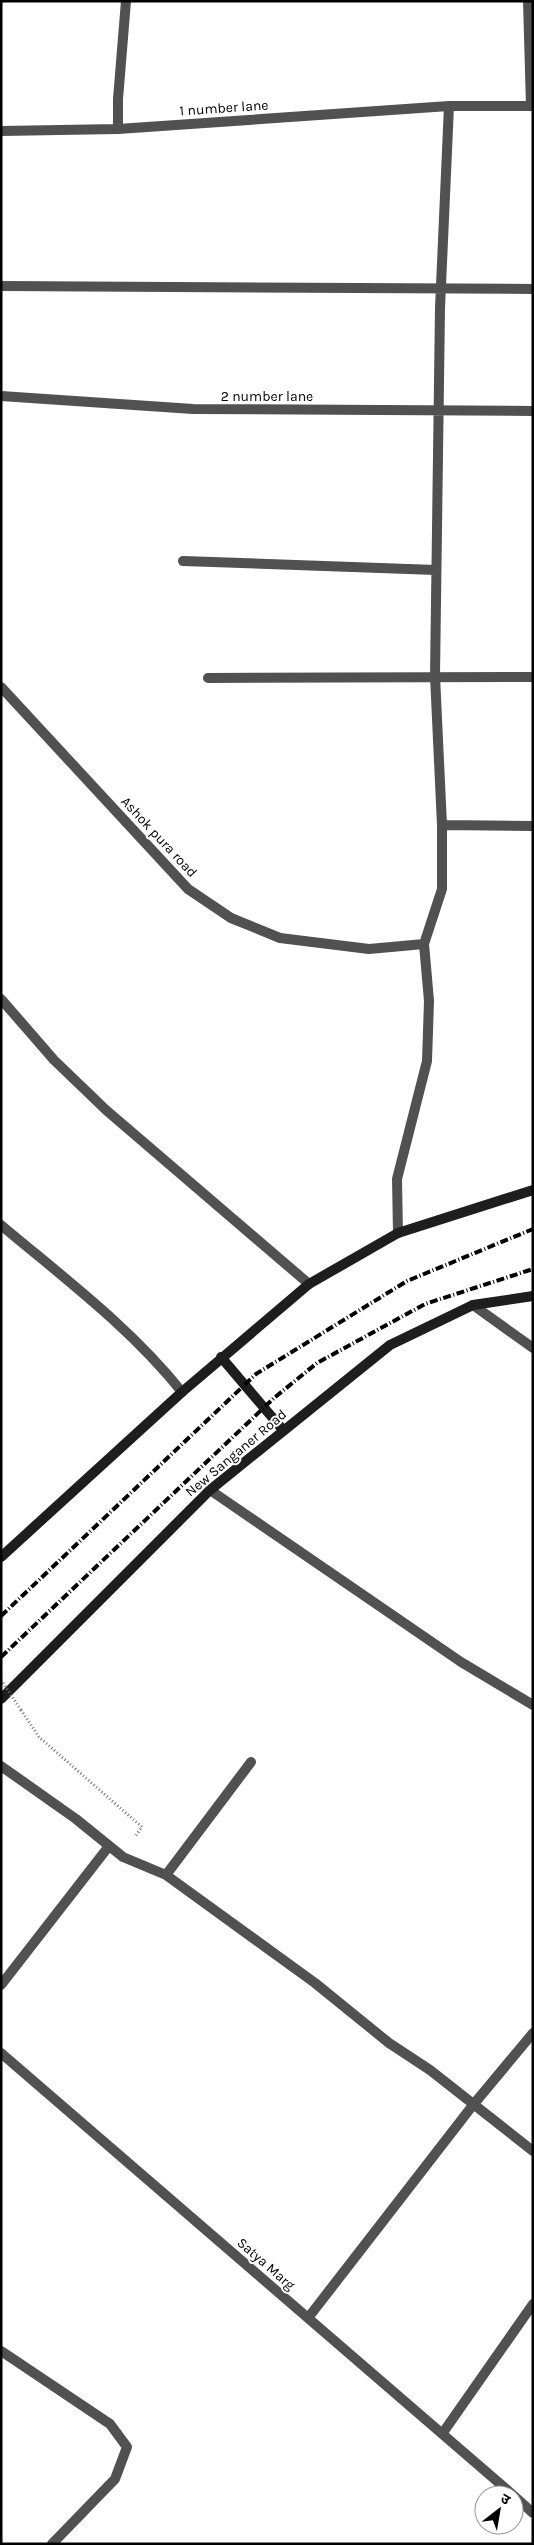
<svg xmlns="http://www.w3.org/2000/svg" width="534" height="2545" viewBox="0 0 534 2545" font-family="Karla,'Noto Sans Devanagari',sans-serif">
	<rect width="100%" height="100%" fill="#fff"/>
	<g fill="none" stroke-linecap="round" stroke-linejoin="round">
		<path stroke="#737373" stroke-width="3" stroke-dasharray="1 2.5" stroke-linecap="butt" d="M 21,1710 L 39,1737 L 142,1827 L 135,1837"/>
		<path stroke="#515151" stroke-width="10" d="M 528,1 L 531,106
			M 118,129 L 118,99 L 126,1
			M 1,131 L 118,129 L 449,106
			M 1,286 L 533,289
			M 1,396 L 193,409 L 533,411
			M 183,561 L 436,570
			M 208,678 L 533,677
			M 1,687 L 188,889 L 231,918 L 280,938 L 369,949 L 424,944
			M 442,825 L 533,826
			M 1,999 L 54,1060 L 106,1110 L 309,1284
			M 1,1225 C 64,1278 131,1328 182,1392
			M 398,1233 L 397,1179 L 427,1061 L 429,1001 L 424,944 L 442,889 L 442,825 L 435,676 L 440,308 L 449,106 L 533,106
			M 473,1305 L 533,1348
			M 210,1490 L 461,1662 L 533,1705
			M 1,1766 L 76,1819 L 123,1857 L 166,1875 L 315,1983 L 389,2043 L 430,2070 L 533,2151
			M 166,1875 L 251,1762
			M 1,1985 L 109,1846
			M 1,2053 L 513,2495
			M 308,2318 L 473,2105 L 533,2033
			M 1,2351 L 110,2424 L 127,2447 L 115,2479 L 52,2544
			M 442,2434 L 533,2304
			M 514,2496 L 533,2513"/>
		<path stroke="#1e1e1e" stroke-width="10" d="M 221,1357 L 283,1430
			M 1,1557 L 182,1392 L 309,1284 L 398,1233 L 533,1190
			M 1,1699 L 210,1490 L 390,1345 L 473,1305 L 533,1296"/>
		<path stroke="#000" stroke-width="4" stroke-dasharray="8 2.5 1 2.5" stroke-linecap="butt" d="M 1,1616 L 256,1374 L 407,1281 L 533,1229
			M 1,1657 L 274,1398 L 317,1363 L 425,1304 L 533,1269"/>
		<path stroke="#737373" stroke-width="3" stroke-dasharray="1 2.5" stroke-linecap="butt" d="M 1,1680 L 21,1710"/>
	</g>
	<g text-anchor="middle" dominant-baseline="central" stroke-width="4" stroke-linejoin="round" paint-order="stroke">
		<g font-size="14" fill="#000" stroke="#fff">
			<text transform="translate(224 108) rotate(-4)">1 number lane</text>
			<text x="267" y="396">2 number lane</text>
			<text transform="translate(159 837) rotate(47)">Ashok pura road</text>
			<text transform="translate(236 1453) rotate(-40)">New Sanganer Road</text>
			<text transform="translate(266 2264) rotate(41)">Satya Marg</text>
		</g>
	</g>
	<rect width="534" height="2545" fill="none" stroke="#000000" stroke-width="5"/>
	<g transform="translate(499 2510) rotate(31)"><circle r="24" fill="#ffffff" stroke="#999999"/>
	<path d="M0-4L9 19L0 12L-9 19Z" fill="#000000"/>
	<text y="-8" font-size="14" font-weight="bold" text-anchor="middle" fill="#000000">उ</text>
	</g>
</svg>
